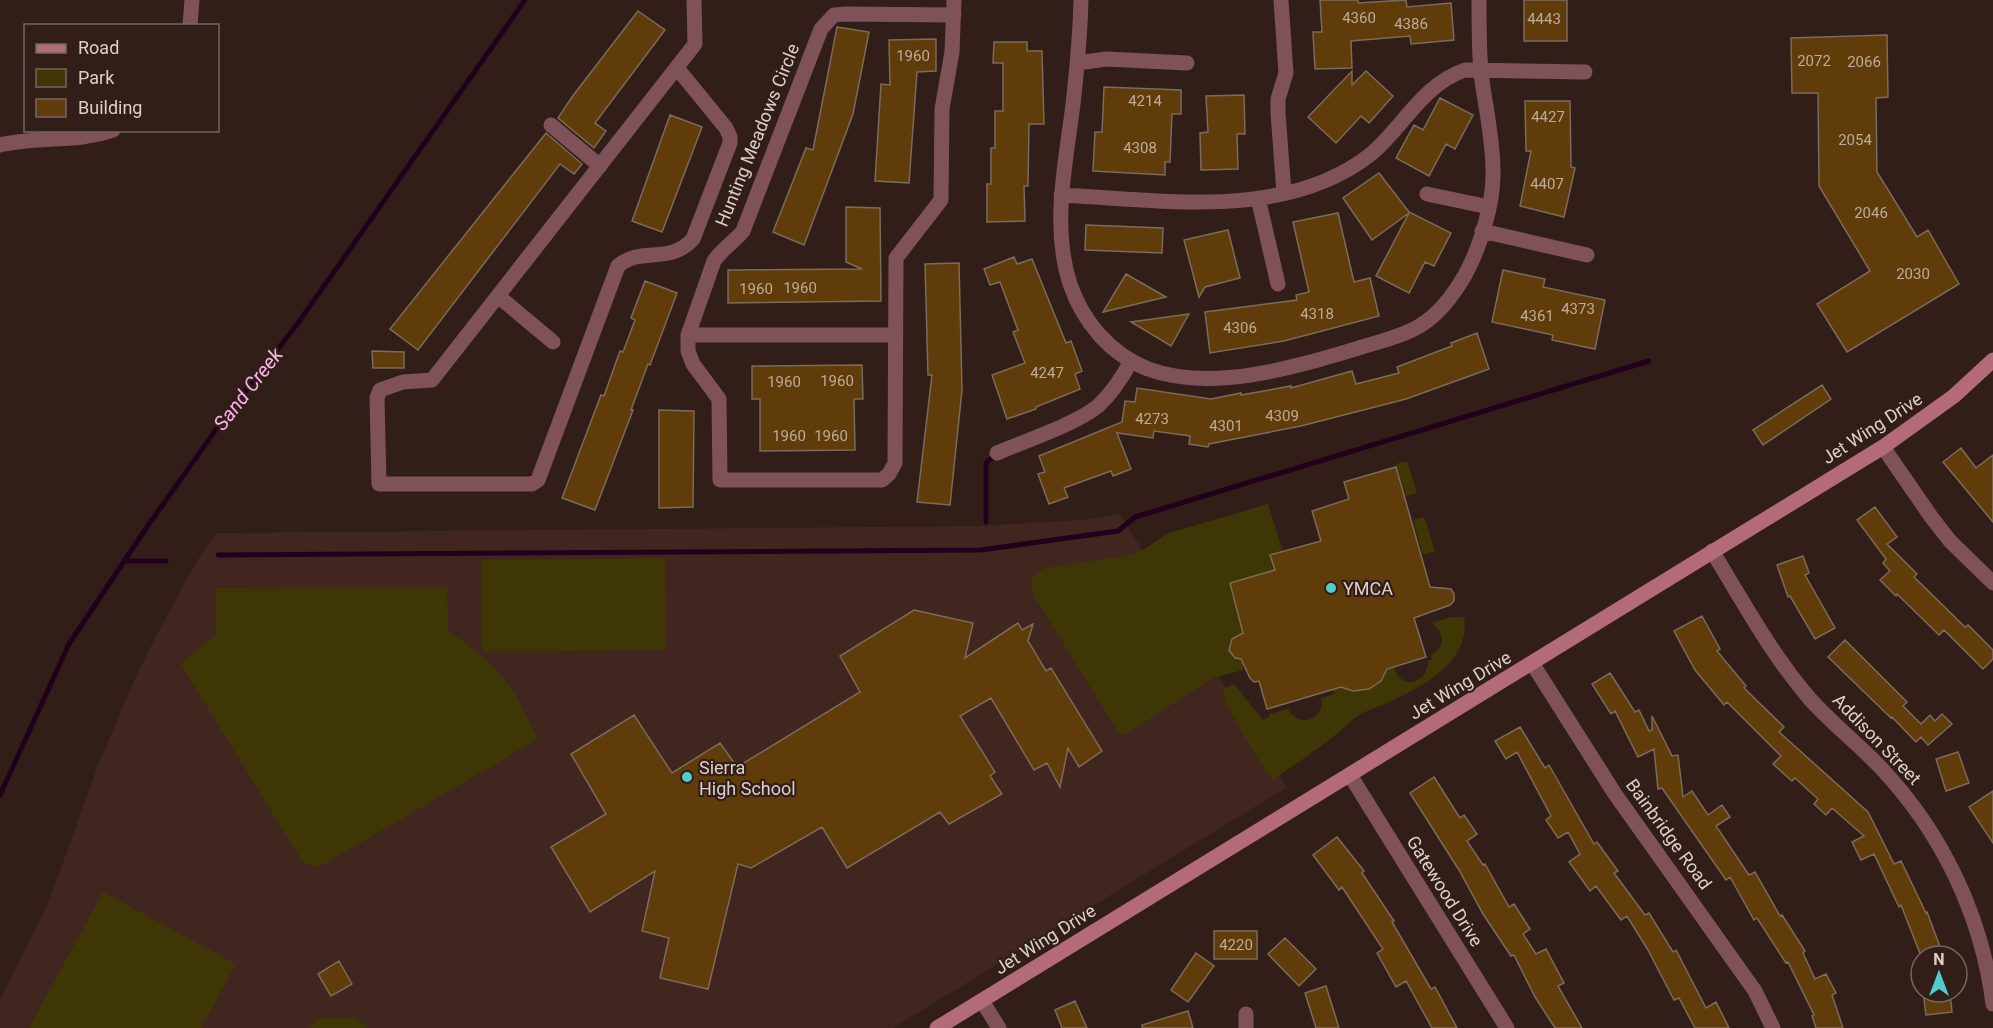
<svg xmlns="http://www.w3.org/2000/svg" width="1993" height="1028" viewBox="0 0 1993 1028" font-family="Roboto,sans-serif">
	<rect width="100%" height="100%" fill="#321e18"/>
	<path fill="#40261f" d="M 1120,514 L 1287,787 L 893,1028 L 0,1028 L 0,999 L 28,945 L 51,896 L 97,768 L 133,683 L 155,638 L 197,561 L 216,533 L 980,526 L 1081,520 Z"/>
	<path fill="#3e3705" d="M 1407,461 L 1417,493 L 1406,496 L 1396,464 Z
		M 1268,504 L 1283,552 L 1270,556 L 1275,570 L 1230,583 L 1244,635 L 1232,639 L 1229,650 L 1235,658 L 1243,657 L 1243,670 L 1213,678 L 1126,734 L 1120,735 L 1036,599 C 1029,585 1030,574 1045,568 L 1130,555 L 1145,549 L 1166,534 Z
		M 1424,517 L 1435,551 L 1423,555 L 1413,520 Z
		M 665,558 L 666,650 L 482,652 L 481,560 Z
		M 447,587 L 448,631 C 465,643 486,657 499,673 C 516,692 527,716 538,739 L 319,867 L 303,863 L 181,664 L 216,635 L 216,588 Z
		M 1451,617 L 1464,617 C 1472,661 1423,686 1391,701 C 1381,706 1370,709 1361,714 C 1349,721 1340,732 1329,740 C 1310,754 1291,768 1272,780 C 1261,763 1223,706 1223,689 L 1234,684 L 1263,720 L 1269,717 L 1269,714 L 1288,709 C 1298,728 1326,721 1321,698 L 1334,694 L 1328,677 C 1344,692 1369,698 1384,677 C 1387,672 1389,665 1391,659 C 1394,664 1395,672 1399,677 C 1411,690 1429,676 1428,661 L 1432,659 L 1431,655 C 1447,647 1444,633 1432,623 Z
		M 103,892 L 236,964 L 201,1028 L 29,1028 Z
		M 355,1017 L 368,1028 L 309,1028 L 320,1018 Z"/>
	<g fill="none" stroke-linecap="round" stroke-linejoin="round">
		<path stroke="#21001c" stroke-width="5" d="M 986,522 L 986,463 L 997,453
			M 218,555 L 981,550 L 1118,531 L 1135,517 L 1649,361
			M 124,561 L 166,561
			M 0,795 L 69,644 L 149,524 L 220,424 L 298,323 L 525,0"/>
	</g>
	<path fill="#5f3c09" stroke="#7b6b5a" stroke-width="1.5" d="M 1320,0 L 1358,0 L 1358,3 L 1406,0 L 1407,7 L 1451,3 L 1454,40 L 1411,44 L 1410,36 L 1351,41 L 1352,68 L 1315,69 L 1313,32 L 1322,32 Z
		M 1524,0 L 1567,0 L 1567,41 L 1524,41 Z
		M 638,11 L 665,30 L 595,123 L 606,131 L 594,148 L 558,118 L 572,97 Z
		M 837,27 L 869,32 L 853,114 L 804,245 L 773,232 L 806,148 L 813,150 Z
		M 1887,35 L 1888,97 L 1876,98 L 1877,172 L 1917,237 L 1928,230 L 1959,284 L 1847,352 L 1817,304 L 1870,271 L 1819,186 L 1818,93 L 1792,93 L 1791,38 Z
		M 936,39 L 936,71 L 917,72 L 909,183 L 875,181 L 881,84 L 890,85 L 889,40 Z
		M 994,42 L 1027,42 L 1027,51 L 1042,51 L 1044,124 L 1029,124 L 1028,186 L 1024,186 L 1025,221 L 987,222 L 987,184 L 991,184 L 991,148 L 995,148 L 995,111 L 1003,111 L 1003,63 L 993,63 Z
		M 1352,71 L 1352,85 L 1366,71 L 1393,96 L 1369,123 L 1361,116 L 1336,143 L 1308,117 Z
		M 1104,87 L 1181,90 L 1181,114 L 1172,114 L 1170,162 L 1165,162 L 1165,175 L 1093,171 L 1095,132 L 1102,132 Z
		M 1244,95 L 1245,134 L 1237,134 L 1238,169 L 1201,170 L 1200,133 L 1208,132 L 1206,96 Z
		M 1440,98 L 1473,115 L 1455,149 L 1446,144 L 1429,176 L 1396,158 L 1414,125 L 1423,130 Z
		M 1525,101 L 1570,101 L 1571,167 L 1575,168 L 1564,217 L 1520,206 L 1531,151 L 1526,151 Z
		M 670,115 L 702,127 L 662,232 L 632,221 Z
		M 546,133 L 582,164 L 574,174 L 560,164 L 418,350 L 390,329 Z
		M 1379,173 L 1409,212 L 1451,233 L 1434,266 L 1425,262 L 1409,293 L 1376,276 L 1409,213 L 1372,240 L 1343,198 Z
		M 846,207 L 880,208 L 881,301 L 728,303 L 728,270 L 862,269 L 846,262 Z
		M 1338,213 L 1354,282 L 1370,278 L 1379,316 L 1284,341 L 1210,353 L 1205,312 L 1297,300 L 1296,295 L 1309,292 L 1293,222 Z
		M 1086,225 L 1163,228 L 1162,253 L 1085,250 Z
		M 1228,230 L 1240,278 L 1205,287 L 1199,297 L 1184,240 Z
		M 1014,257 L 1017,264 L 1032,259 L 1066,343 L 1071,341 L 1082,371 L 1075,374 L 1080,389 L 1036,407 L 1036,409 L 1007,419 L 992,375 L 1025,363 L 1013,332 L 1018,330 L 1000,282 L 990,285 L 984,269 Z
		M 959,263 L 962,390 L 950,505 L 917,502 L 932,375 L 928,375 L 925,264 Z
		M 1503,270 L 1545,279 L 1543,287 L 1605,300 L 1595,349 L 1552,340 L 1553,335 L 1492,322 Z
		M 1126,274 L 1166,297 L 1103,312 Z
		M 645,281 L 677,293 L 650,365 L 648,364 L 631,410 L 633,410 L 595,510 L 562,498 L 601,395 L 604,396 L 620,351 L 623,352 L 635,320 L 631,318 Z
		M 1189,314 L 1171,346 L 1131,322 Z
		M 1477,333 L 1489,369 L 1406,399 L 1301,426 L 1209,444 L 1208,447 L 1189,444 L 1190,436 L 1154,431 L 1153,438 L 1117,433 L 1131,469 L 1113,476 L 1111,471 L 1064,488 L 1068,497 L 1049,504 L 1038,474 L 1045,472 L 1039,456 L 1122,422 L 1125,401 L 1135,402 L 1137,388 L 1211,399 L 1241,393 L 1241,395 L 1291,386 L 1291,388 L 1352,371 L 1356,384 L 1399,373 L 1397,367 L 1452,346 L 1451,343 Z
		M 372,351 L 404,352 L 404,368 L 373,368 Z
		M 862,365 L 863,399 L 854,399 L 855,450 L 760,451 L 760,399 L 752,399 L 752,366 Z
		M 1822,385 L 1831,399 L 1763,445 L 1753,430 Z
		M 659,410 L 694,411 L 693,507 L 659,508 Z
		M 1961,448 L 1976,468 L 1993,455 L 1993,522 L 1943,462 Z
		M 1396,467 L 1430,587 L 1451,589 L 1454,594 L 1454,601 L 1450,605 L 1414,618 L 1426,657 L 1387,669 L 1381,681 L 1369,689 L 1353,691 L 1341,687 L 1267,709 L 1259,681 L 1254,682 L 1250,678 L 1241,659 L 1235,658 L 1229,650 L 1232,639 L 1243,633 L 1230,583 L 1275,570 L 1270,555 L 1321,541 L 1312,511 L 1349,499 L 1344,482 Z
		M 1875,507 L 1897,537 L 1887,544 L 1917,574 L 1914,577 L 1965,627 L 1968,625 L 1993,650 L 1993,659 L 1983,669 L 1944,630 L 1939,635 L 1897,594 L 1896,596 L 1880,580 L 1890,571 L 1883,563 L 1886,559 L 1857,520 Z
		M 1803,556 L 1809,573 L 1805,575 L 1835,628 L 1815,639 L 1790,596 L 1788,597 L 1777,565 Z
		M 914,610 L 973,623 L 965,658 L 1018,623 L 1022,630 L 1033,624 L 1028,641 L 1046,671 L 1051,668 L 1102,751 L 1079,767 L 1068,748 L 1060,787 L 1047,763 L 1034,770 L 991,698 L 960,716 L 995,772 L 990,776 L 1002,794 L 949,824 L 940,812 L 847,868 L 822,827 L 751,868 L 738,864 L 708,989 L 660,978 L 669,938 L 642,931 L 655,871 L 590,912 L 551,847 L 606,814 L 571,754 L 634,715 L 672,773 L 720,743 L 737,767 L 860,692 L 840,656 Z
		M 1702,616 L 1720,649 L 1717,651 L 1746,686 L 1744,688 L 1784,727 L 1779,732 L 1868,812 L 1894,864 L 1901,861 L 1926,913 L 1927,912 L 1942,952 L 1931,956 L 1921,956 L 1901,905 L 1899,907 L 1874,854 L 1861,860 L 1852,842 L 1864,836 L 1832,808 L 1826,815 L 1814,804 L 1818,799 L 1795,778 L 1792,781 L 1773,764 L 1781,756 L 1727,702 L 1724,705 L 1695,670 L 1674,631 Z
		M 1845,640 L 1907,702 L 1903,706 L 1921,724 L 1930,715 L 1935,721 L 1942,714 L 1952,724 L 1928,745 L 1921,737 L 1916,742 L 1892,717 L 1891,718 L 1828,657 Z
		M 1610,673 L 1635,712 L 1639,710 L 1649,731 L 1652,730 L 1652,716 L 1672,756 L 1678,755 L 1683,797 L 1692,791 L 1708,815 L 1722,805 L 1730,817 L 1716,826 L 1749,875 L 1755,872 L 1780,916 L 1782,915 L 1805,951 L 1803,953 L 1815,979 L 1826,974 L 1836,993 L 1832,995 L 1843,1028 L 1816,1028 L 1812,1016 L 1814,1015 L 1788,962 L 1786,963 L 1757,918 L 1754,920 L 1730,877 L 1726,880 L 1662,788 L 1658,789 L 1654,749 L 1638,757 L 1615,711 L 1611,714 L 1592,684 Z
		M 1520,727 L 1545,768 L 1549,765 L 1594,844 L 1597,842 L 1618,871 L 1614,873 L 1645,915 L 1649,913 L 1673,952 L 1676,950 L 1706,1008 L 1716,1002 L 1729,1028 L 1695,1028 L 1679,998 L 1674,1000 L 1648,950 L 1627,916 L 1621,920 L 1596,886 L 1590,891 L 1569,862 L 1580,854 L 1568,832 L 1558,838 L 1546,820 L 1551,816 L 1517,752 L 1506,759 L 1495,741 Z
		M 1958,752 L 1969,783 L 1946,791 L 1936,759 Z
		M 1434,777 L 1460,818 L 1464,815 L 1477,834 L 1467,841 L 1483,865 L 1485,864 L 1509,907 L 1514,904 L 1530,929 L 1523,934 L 1536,954 L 1546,949 L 1564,983 L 1558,986 L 1582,1028 L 1555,1028 L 1535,997 L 1514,955 L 1511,956 L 1483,914 L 1459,870 L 1410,793 Z
		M 1993,791 L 1993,843 L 1969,807 Z
		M 1337,837 L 1364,871 L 1362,873 L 1394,921 L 1392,922 L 1431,989 L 1435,987 L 1457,1028 L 1432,1028 L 1406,981 L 1396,987 L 1377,953 L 1383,949 L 1342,887 L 1339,890 L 1313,855 Z
		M 1214,931 L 1257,931 L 1257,959 L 1214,959 Z
		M 1285,938 L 1316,969 L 1299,986 L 1268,954 Z
		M 1196,953 L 1214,966 L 1188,1002 L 1171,990 Z
		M 339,961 L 352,984 L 331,996 L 318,974 Z
		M 1326,986 L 1339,1028 L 1316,1028 L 1305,993 Z
		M 1923,992 L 1950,992 L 1952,1012 L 1926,1015 Z
		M 1075,1001 L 1087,1028 L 1062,1028 L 1055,1010 Z
		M 1188,1011 L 1193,1028 L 1142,1028 L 1142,1025 Z"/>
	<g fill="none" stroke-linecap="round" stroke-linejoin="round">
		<path stroke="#7f525a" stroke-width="15" d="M 1081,0 C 1080,35 1077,69 1073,104 C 1066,162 1051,226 1070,284 C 1083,322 1110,354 1148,369 C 1213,393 1299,366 1362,347 C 1381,341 1404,336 1421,325 C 1439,314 1454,294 1465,275 C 1480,248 1494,202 1493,171 C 1493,138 1485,105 1481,73 C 1479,49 1479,24 1479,0
			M 1281,0 L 1286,73 L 1278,99 L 1278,113 L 1284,193
			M 954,15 L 845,14 L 834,15 L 821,29 L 743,231 C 734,242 722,249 714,261 L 688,335 L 688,351 L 693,364 L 719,399 L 720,480 L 882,480 L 889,474 L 895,463 L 896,258 L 941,200 L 942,109 L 952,52 L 954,0
			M 190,26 L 192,0
			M 1078,63 L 1106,59 L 1187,63
			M 677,68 L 726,128 L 730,137 L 730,143 L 693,239 C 669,265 641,246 618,266 L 538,480 L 532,484 L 379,484 L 377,398 L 380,390 L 403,382 L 432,380 L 695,44 L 694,0
			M 551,125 L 600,166
			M 0,145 C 38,136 76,143 113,130
			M 1427,194 L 1489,207
			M 1061,195 C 1161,200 1287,221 1371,154 C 1403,127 1423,84 1465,70 L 1585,72
			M 1258,198 L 1278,284
			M 1482,231 L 1587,255
			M 498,296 L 553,342
			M 688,335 L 895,335
			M 1883,447 L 1932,518 L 1950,541 L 1993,583
			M 997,453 C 1025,441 1076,424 1098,406 C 1112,393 1122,378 1131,361
			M 1712,551 C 1743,601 1771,654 1810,699 C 1832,724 1859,744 1882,769 C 1942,833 1982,916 1993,1004
			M 1532,663 L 1615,794 L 1755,991 L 1773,1028
			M 1350,775 L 1507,1028
			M 982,1001 L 999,1028
			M 1246,1014 L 1246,1028"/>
		<path stroke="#b36a79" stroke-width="15" d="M 937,1028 L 1883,447 L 1954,396 L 1993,360"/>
	</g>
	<g fill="#52cdcd" stroke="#321e18" stroke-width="2">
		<circle cx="1331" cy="588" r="6"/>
		<circle cx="687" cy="777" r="6"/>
	</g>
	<g text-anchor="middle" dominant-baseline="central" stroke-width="4.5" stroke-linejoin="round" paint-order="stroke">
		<g font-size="15" fill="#beab9a">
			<text x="1359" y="18">4360</text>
			<text x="1544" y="19">4443</text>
			<text x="1411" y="24">4386</text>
			<text x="913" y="56">1960</text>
			<text x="1814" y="61">2072</text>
			<text x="1864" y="62">2066</text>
			<text x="1145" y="101">4214</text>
			<text x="1548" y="117">4427</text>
			<text x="1855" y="140">2054</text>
			<text x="1140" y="148">4308</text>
			<text x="1547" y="184">4407</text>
			<text x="1871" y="213">2046</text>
			<text x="1913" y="274">2030</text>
			<text x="800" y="288">1960</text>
			<text x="756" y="289">1960</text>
			<text x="1578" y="309">4373</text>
			<text x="1317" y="314">4318</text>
			<text x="1537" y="316">4361</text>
			<text x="1240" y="328">4306</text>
			<text x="1047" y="373">4247</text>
			<text x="837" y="381">1960</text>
			<text x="784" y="382">1960</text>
			<text x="1282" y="416">4309</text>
			<text x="1152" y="419">4273</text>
			<text x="1226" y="426">4301</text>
			<text x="789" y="436">1960</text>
			<text x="831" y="436">1960</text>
			<text x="1236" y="945">4220</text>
		</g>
		<g font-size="18" fill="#ddd0cb" stroke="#321e18">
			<text transform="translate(757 135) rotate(-68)">Hunting Meadows Circle</text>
			<text transform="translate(1872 428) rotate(-33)">Jet Wing Drive</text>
			<text transform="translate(1460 685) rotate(-31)">Jet Wing Drive</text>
			<text transform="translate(1877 739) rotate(46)">Addison Street</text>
			<text transform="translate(1669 834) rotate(54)">Bainbridge Road</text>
			<text transform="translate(1445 891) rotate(58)">Gatewood Drive</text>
			<text transform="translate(1045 939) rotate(-32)">Jet Wing Drive</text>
		</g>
		<g font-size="18" fill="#ddd0cb" stroke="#321e18" text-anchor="start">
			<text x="1343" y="588">YMCA</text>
			<text x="699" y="767">Sierra<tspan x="699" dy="21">High School</tspan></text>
		</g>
		<g font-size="20" font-style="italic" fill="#fbb3e9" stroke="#321e18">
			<text transform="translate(248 389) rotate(-52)">Sand Creek</text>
		</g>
	</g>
	<rect x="24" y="24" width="195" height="108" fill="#321e18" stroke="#766560" stroke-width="1.5"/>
	<rect x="36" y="44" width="30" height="9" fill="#b36a79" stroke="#766560" stroke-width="1.5"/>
	<text x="78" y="54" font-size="18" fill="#ddd0cb">Road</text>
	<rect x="36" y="69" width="30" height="18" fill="#3e3705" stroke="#766560" stroke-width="1.5"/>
	<text x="78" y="84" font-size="18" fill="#ddd0cb">Park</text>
	<rect x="36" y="99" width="30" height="18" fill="#5f3c09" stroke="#766560" stroke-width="1.5"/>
	<text x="78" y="114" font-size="18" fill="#ddd0cb">Building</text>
	<g transform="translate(1939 974)"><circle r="28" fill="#321e18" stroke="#766560" stroke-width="1.5"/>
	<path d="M0-4.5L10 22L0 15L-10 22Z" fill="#52cdcd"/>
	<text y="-9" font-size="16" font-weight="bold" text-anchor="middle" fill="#ddd0cb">N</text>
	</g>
</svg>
